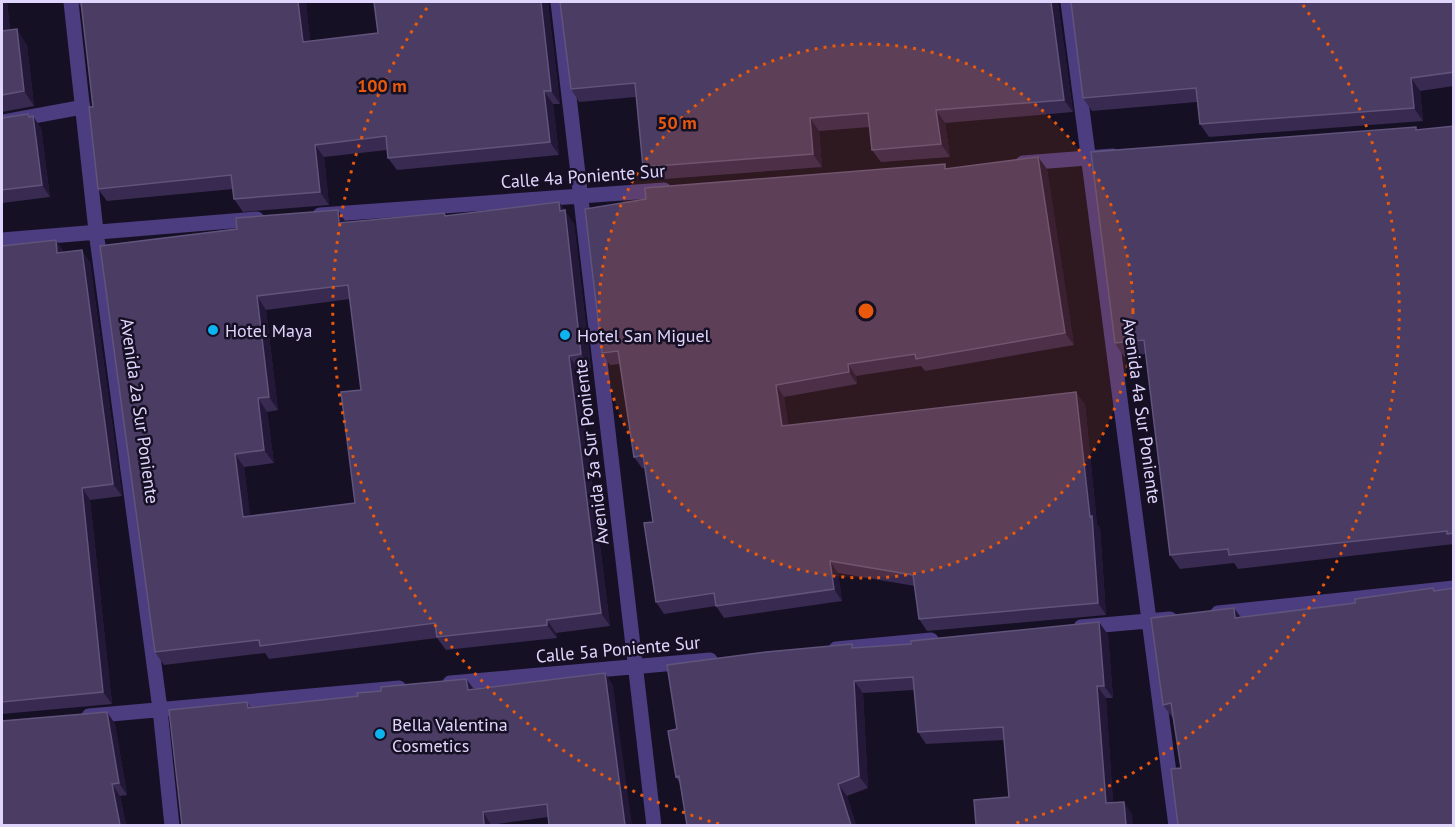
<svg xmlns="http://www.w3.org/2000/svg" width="1455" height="827" viewBox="0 0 1455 827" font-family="'PT Sans',sans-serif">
	<rect width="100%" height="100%" fill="#161024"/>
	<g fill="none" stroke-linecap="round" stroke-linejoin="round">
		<path stroke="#4b3d80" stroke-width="15" d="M 2,122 L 83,107"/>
		<path stroke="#4b3d80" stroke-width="15" d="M 71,2 L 96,231 L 160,709 L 172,826
			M 558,2 L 654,826
			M 1068,2 L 1176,826
			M 1023,163 L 1113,156
			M 320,215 L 664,190
			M 2,240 L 257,219
			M 1218,613 L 1454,588
			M 1081,627 L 1170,619
			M 836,649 L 931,640
			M 450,683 L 710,660
			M 89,716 L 399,688"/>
	</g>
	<path fill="#382a51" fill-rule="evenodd" d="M 2,2 L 7,2 L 10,30 L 27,45 L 34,106 L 2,112 Z
		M 77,2 L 306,2 L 310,41 L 378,33 L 374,2 L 549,2 L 548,3 L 560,104 L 553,104 L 559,155 L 397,170 L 388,158 L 387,150 L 324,157 L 329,205 L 243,212 L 234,199 L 233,189 L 107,201 L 98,189 L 93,107 L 86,42 L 82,8 Z
		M 560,2 L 1059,2 L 1058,3 L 1073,112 L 945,123 L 950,157 L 881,162 L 872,150 L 870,127 L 819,131 L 822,167 L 652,180 L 643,167 L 636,97 L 579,102 L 571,89 Z
		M 1454,2 L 1454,86 L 1420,91 L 1423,121 L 1209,137 L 1200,124 L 1197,102 L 1092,111 L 1083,98 Z
		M 30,117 L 41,128 L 50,197 L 2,203 L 2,118 Z
		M 1454,126 L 1454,544 L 1238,569 L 1234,563 L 1180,569 L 1170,555 L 1146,354 L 1124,357 L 1115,343 L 1418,130 Z
		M 947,168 L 1047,169 L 1074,345 L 925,371 L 921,366 L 856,376 L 857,384 L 784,397 L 788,425 L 1085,404 L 1097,525 L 1100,528 L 1106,615 L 927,631 L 919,619 L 915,586 L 838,573 L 842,601 L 724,618 L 716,606 L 664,614 L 656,602 L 653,522 L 645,468 L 642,468 L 634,457 L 620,364 L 610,365 L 602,353 Z
		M 559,202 L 574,224 L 591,368 L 578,369 L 610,626 L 556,633 L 557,638 L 446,650 L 437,638 L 269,659 L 265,653 L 164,665 L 155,652 L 100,246 L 444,213 L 447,216 ZM 350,299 L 361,390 L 355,503 L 250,516 L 244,467 L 274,463 L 267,412 L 278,410 L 266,310 Z
		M 2,246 L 64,252 L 90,262 L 122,496 L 90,500 L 112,704 L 2,714 Z
		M 1433,588 L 1435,591 L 1181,768 L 1173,717 L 1172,717 L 1163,705 L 1234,608 L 1241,617 L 1355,603 Z
		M 1099,622 L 1108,635 L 1113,698 L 1106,698 L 1113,803 L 1132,814 L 1009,797 L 1004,740 L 926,744 L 918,732 L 914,690 L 863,693 L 868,788 L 847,796 L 856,825 L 687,825 L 680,784 L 676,777 L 677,729 L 855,648 L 911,644 Z
		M 466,679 L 474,689 L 613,685 L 548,817 L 491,825 L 492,825 L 182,825 L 247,702 L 251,707 L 358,696 L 381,691 Z
		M 107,712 L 115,724 L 127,795 L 120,796 L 126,825 L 2,825 Z"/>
	<path fill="#231837" d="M 2,2 L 7,2 L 12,47 L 2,32 Z
		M 298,2 L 306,2 L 312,55 L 303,42 Z
		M 541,2 L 549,2 L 548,3 L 560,104 L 551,91 Z
		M 1051,2 L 1059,2 L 1058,3 L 1073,112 L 1064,100 Z
		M 17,29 L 27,45 L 34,106 L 24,91 Z
		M 1411,78 L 1420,91 L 1423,121 L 1414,108 Z
		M 544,91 L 553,104 L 559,155 L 550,142 Z
		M 936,110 L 945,123 L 950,157 L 941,144 Z
		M 28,114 L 33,121 L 33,116 L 41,128 L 50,197 L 42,185 Z
		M 810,118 L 819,131 L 822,167 L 813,154 Z
		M 315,145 L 324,157 L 329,205 L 320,192 Z
		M 1038,157 L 1047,169 L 1074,345 L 1065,333 Z
		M 559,202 L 574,224 L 591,368 L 581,354 Z
		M 338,210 L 347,224 L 339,223 Z
		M 56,240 L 64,252 L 57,253 Z
		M 82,250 L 90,262 L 122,496 L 113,484 Z
		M 257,296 L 266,310 L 278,410 L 269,397 Z
		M 569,356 L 578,369 L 610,626 L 601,613 Z
		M 848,364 L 856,376 L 857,384 L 849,372 Z
		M 776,385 L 784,397 L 790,437 L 782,426 Z
		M 1076,392 L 1085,404 L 1097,525 L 1100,528 L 1106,615 L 1098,603 Z
		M 258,398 L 267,412 L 274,463 L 264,450 Z
		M 235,454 L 244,467 L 252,531 L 243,517 Z
		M 82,488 L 90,500 L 112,704 L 103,692 Z
		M 830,561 L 838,573 L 842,601 L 834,589 Z
		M 1234,608 L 1243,621 L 1235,618 Z
		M 547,620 L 556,633 L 557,638 L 547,625 Z
		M 1099,622 L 1108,635 L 1113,698 L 1104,686 Z
		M 605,673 L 613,685 L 632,825 L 625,825 Z
		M 466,679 L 475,691 L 468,690 Z
		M 854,681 L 863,693 L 868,788 L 859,776 Z
		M 1097,686 L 1106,698 L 1114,816 L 1106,803 Z
		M 107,712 L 115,724 L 127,795 L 119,783 Z
		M 112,784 L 120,796 L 126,825 L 120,825 Z
		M 838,784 L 847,796 L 856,825 L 851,825 Z
		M 1124,802 L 1132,814 L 1133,825 L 1126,825 Z
		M 483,812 L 491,825 L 492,825 L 484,825 Z"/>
	<path fill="#4a3c63" stroke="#61547c" stroke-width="1.5" fill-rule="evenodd" d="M 81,2 L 298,2 L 303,42 L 378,33 L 374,2 L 541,2 L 551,91 L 544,91 L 550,142 L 388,158 L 386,136 L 315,145 L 320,192 L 234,199 L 231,175 L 98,189 L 89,107 L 93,107 Z
		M 560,2 L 1051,2 L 1064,100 L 936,110 L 941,144 L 872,150 L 868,113 L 810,118 L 813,154 L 643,167 L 635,83 L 571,89 Z
		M 1071,2 L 1454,2 L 1454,72 L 1411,78 L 1414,108 L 1200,124 L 1196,88 L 1083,98 Z
		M 17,29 L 24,91 L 2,95 L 2,31 Z
		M 28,114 L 29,117 L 33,116 L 42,185 L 2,190 L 2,118 Z
		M 1454,126 L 1454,533 L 1447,534 L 1447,531 L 1229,555 L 1228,549 L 1170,555 L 1144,340 L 1115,343 L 1091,152 L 1416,127 L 1416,130 Z
		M 1038,157 L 1065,333 L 916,359 L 915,354 L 848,364 L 849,372 L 776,385 L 782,426 L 1076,392 L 1090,517 L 1092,516 L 1098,603 L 919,619 L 913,575 L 830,561 L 834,589 L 716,606 L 714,593 L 656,602 L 644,523 L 653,522 L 643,455 L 634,457 L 618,351 L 602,353 L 585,209 L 646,199 L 645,188 L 945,164 L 945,169 Z
		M 559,202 L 560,211 L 565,210 L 581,354 L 569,356 L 601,613 L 547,620 L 547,625 L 437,637 L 435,623 L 260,646 L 259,640 L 155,652 L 100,246 L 237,229 L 236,218 L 338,210 L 339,223 L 444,213 L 445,216 ZM 348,285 L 361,390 L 341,392 L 355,503 L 243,517 L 235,454 L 264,450 L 258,398 L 269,397 L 257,296 Z
		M 56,240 L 57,253 L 82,250 L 113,484 L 82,488 L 103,692 L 2,702 L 2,246 Z
		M 1433,588 L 1434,591 L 1454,588 L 1454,825 L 1178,825 L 1171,769 L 1181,768 L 1171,703 L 1163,705 L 1151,618 L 1234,608 L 1235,618 L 1355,603 L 1355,599 Z
		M 1099,622 L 1104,686 L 1097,686 L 1106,803 L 1124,802 L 1126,825 L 976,825 L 974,800 L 1009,797 L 1003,727 L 918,732 L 913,677 L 854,681 L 859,776 L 838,784 L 851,825 L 687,825 L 679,776 L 676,777 L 668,731 L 677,729 L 667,665 L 766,652 L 852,644 L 852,648 L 911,644 L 911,641 Z
		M 605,673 L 625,825 L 549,825 L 547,804 L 483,812 L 484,825 L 182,825 L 169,710 L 247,702 L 248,708 L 358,696 L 357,693 L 381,691 L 381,687 L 466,679 L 468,690 Z
		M 107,712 L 119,783 L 112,784 L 120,825 L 2,825 L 2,721 Z"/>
	<circle cx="866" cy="311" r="267" fill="#e8590c" fill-opacity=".12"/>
	<g fill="none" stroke="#e8590c" stroke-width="3" stroke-dasharray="3 6">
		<circle cx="866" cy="311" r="267"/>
		<path d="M719 824A534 534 0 0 1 429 5M1303 5A534 534 0 0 1 1013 824"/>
	</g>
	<g fill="#0db4f0" stroke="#161024" stroke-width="2">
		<circle cx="213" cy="330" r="6"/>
		<circle cx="565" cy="335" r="6"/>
		<circle cx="380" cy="734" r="6"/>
	</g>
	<g text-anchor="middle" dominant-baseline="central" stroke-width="5" stroke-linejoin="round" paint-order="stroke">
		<g font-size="18" fill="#e0d5fd" stroke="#161024">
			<text transform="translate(583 176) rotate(-4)">Calle 4a Poniente Sur</text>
			<text transform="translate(140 411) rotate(82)">Avenida 2a Sur Poniente</text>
			<text transform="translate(1142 411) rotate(82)">Avenida 4a Sur Poniente</text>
			<text transform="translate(591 452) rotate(-97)">Avenida 3a Sur Poniente</text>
			<text transform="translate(618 649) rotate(-5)">Calle 5a Poniente Sur</text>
		</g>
		<g font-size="18" fill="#e0d5fd" stroke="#161024" text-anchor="start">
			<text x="225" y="330">Hotel Maya</text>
			<text x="577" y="335">Hotel San Miguel</text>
			<text x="392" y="724">Bella Valentina<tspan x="392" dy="21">Cosmetics</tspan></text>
		</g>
	</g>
	<circle cx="866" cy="311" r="9" fill="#e8590c" stroke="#161024" stroke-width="3"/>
	<g font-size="18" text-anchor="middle" font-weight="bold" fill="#e8590c" stroke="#161024" stroke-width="5" stroke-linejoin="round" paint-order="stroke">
		<text x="382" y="92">100 m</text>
		<text x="677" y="129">50 m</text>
	</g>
	<rect width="1455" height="827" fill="none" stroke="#e0d5fd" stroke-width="6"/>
</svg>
